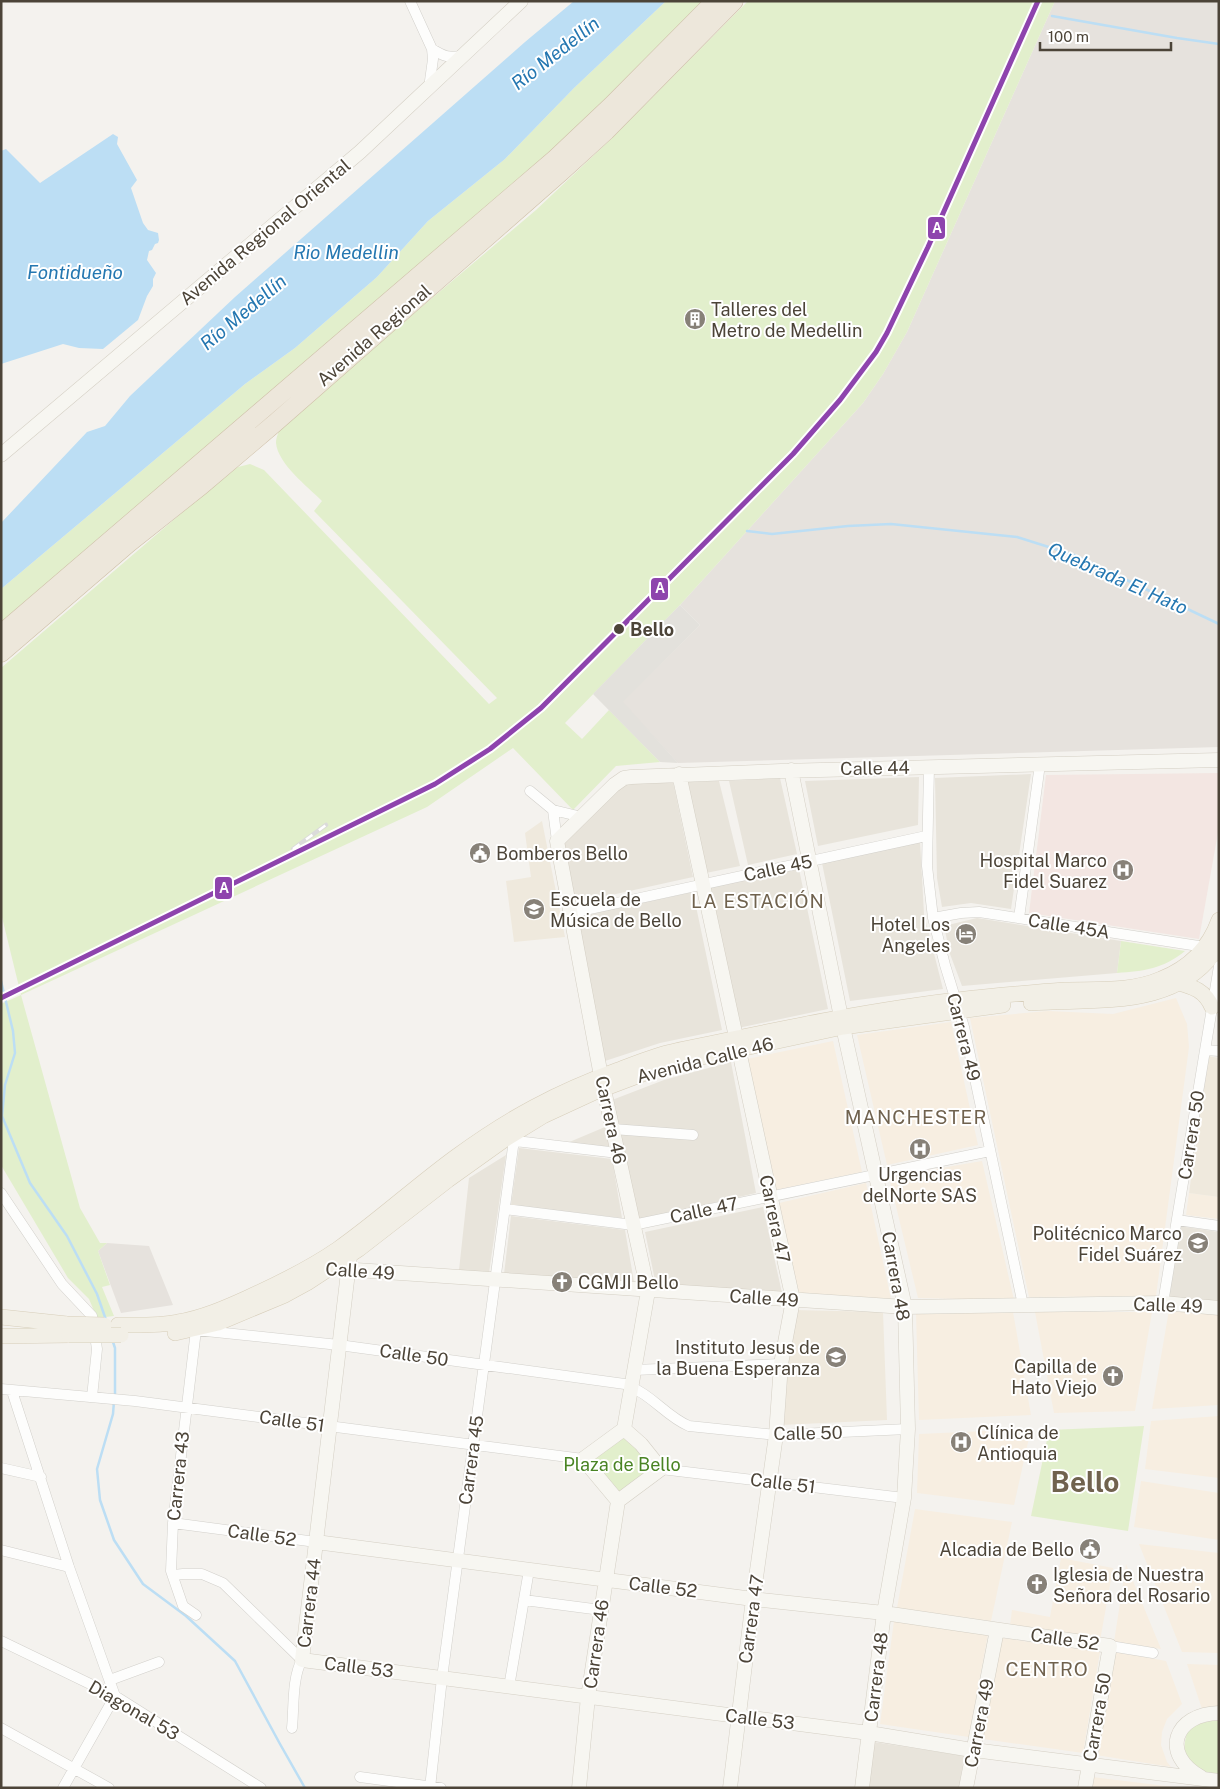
<svg xmlns="http://www.w3.org/2000/svg" width="1220" height="1789" viewBox="0 0 1220 1789" font-family="'Public Sans',sans-serif">
	<rect width="100%" height="100%" fill="#f4f2ee"/>
	<path fill="#e8e4db" d="M 1031,774 L 1011,909 L 971,903 L 942,907 L 937,878 L 935,778 Z
		M 919,777 L 918,825 L 818,846 L 805,781 Z
		M 780,778 L 797,854 L 748,865 L 729,781 Z
		M 719,781 L 740,866 L 706,873 L 685,782 Z
		M 634,782 L 673,782 L 693,877 L 575,903 L 563,845 L 623,786 Z
		M 920,841 L 924,914 L 943,989 L 850,1001 L 822,863 Z
		M 799,869 L 828,1009 L 738,1028 L 709,887 Z
		M 693,892 L 722,1030 L 660,1043 L 605,1061 L 577,917 Z
		M 977,918 L 1121,941 L 1117,973 L 962,986 L 950,954 L 944,926 Z
		M 731,1062 L 756,1193 L 639,1220 L 612,1100 L 664,1080 Z
		M 605,1127 L 611,1147 L 567,1143 Z
		M 519,1148 L 612,1159 L 622,1218 L 511,1205 Z
		M 506,1155 L 489,1273 L 459,1270 L 469,1178 Z
		M 763,1207 L 782,1293 L 656,1285 L 645,1232 Z
		M 511,1216 L 625,1230 L 634,1282 L 504,1274 Z
		M 1179,1226 L 1219,1232 L 1219,1302 L 1169,1297 Z
		M 874,1742 L 964,1756 L 959,1788 L 867,1788 Z"/>
	<path fill="#f7eee1" d="M 1176,998 L 1187,1024 L 1189,1047 L 1156,1296 L 1029,1297 L 970,1018 L 1048,1011 L 1113,1014 Z
		M 951,1022 L 978,1145 L 887,1165 L 857,1035 Z
		M 833,1041 L 862,1172 L 776,1190 L 747,1059 Z
		M 982,1161 L 1014,1300 L 918,1298 L 889,1177 Z
		M 866,1183 L 891,1299 L 798,1293 L 779,1203 Z
		M 1189,1193 L 1219,1197 L 1219,1219 L 1186,1215 Z
		M 1169,1310 L 1219,1314 L 1219,1405 L 1152,1409 Z
		M 1013,1312 L 1031,1415 L 919,1420 L 916,1313 Z
		M 1035,1312 L 1152,1312 L 1135,1411 L 1054,1413 Z
		M 1219,1416 L 1219,1478 L 1145,1469 L 1151,1421 Z
		M 1031,1429 L 1014,1505 L 917,1493 L 919,1434 Z
		M 1141,1481 L 1219,1493 L 1219,1540 L 1134,1527 Z
		M 915,1509 L 1012,1522 L 991,1621 L 897,1608 Z
		M 1139,1544 L 1219,1553 L 1219,1653 L 1182,1652 Z
		M 1061,1558 L 1113,1568 L 1100,1641 L 1010,1625 L 1012,1610 L 1050,1617 Z
		M 1126,1564 L 1161,1649 L 1114,1642 Z
		M 894,1621 L 988,1634 L 969,1737 L 880,1724 Z
		M 1002,1638 L 1100,1652 L 1083,1753 L 983,1739 Z
		M 1113,1651 L 1166,1661 L 1182,1704 L 1167,1719 L 1162,1732 L 1161,1745 L 1167,1762 L 1171,1767 L 1096,1755 Z
		M 1187,1664 L 1219,1665 L 1219,1709 L 1202,1709 Z
		M 1092,1777 L 1182,1788 L 1090,1788 Z"/>
	<path fill="#e6e2dd" d="M 1055,1 L 1219,1 L 1219,747 L 678,763 L 622,702 L 700,625 L 680,605 L 863,403 L 883,374 L 907,332 Z
		M 107,1243 L 149,1246 L 173,1305 L 121,1313 L 98,1251 Z"/>
	<path fill="#efe9dd" d="M 542,821 L 565,937 L 514,942 L 506,881 L 531,877 L 525,833 Z
		M 1208,1056 L 1219,1058 L 1219,1197 L 1189,1193 Z
		M 793,1310 L 883,1312 L 887,1420 L 781,1425 Z"/>
	<path fill="#f3e6e2" d="M 1219,773 L 1219,827 L 1199,939 L 1029,913 L 1046,775 Z"/>
	<path fill="#e2efcc" d="M 666,1 L 707,1 L 587,120 L 1,626 L 1,589 L 245,384 L 295,348 L 377,277 L 428,221 L 505,159 L 574,88 Z
		M 748,1 L 1055,1 L 907,332 L 883,374 L 863,403 L 680,605 L 565,723 L 582,739 L 609,710 L 660,762 L 616,766 L 573,810 L 513,748 L 427,807 L 21,995 L 80,1208 L 100,1243 L 107,1243 L 98,1251 L 110,1285 L 102,1287 L 114,1316 L 97,1318 L 89,1299 L 68,1278 L 1,1165 L 1,1004 L 21,995 L 1,913 L 1,668 L 234,468 L 250,464 L 264,470 L 489,704 L 497,698 L 314,511 L 322,501 C 307,486 278,464 276,443 C 276,437 279,432 280,427 L 536,210 L 610,140 Z
		M 1121,941 L 1185,951 C 1163,969 1144,971 1117,973 Z
		M 1144,1426 L 1128,1531 L 1031,1516 L 1049,1430 Z
		M 624,1433 L 656,1469 L 619,1497 L 587,1460 Z
		M 1219,1719 L 1219,1775 C 1190,1771 1178,1759 1188,1730 L 1197,1723 Z"/>
	<path fill="#e3e1dc" d="M 680,605 L 700,625 L 623,702 L 678,763 L 660,762 L 593,694 Z"/>
	<path fill="#bcdef4" d="M 574,1 L 666,1 L 574,88 L 505,159 L 428,221 L 377,277 L 295,348 L 245,384 L 1,589 L 1,523 L 87,432 L 105,426 L 130,396 L 235,297 L 525,42 Z
		M 113,134 L 118,137 L 117,144 L 137,180 L 131,188 L 143,223 L 148,230 L 158,233 L 159,240 L 158,243 L 155,244 L 152,250 L 149,251 L 147,260 L 156,273 L 153,279 L 153,286 L 147,296 L 138,320 L 103,349 L 79,348 L 63,344 L 1,364 L 1,151 L 6,149 L 40,183 Z"/>
	<g fill="none" stroke-linecap="round" stroke-linejoin="round">
		<path stroke="#bcdef4" stroke-width="2.5" d="M 1052,16 L 1177,38 L 1219,44
			M 747,531 L 772,534 L 848,526 L 891,524 L 1017,537 L 1074,555 L 1219,624
			M 1,981 L 13,1031 L 15,1053 L 5,1085 L 2,1116 L 30,1183 L 67,1236 L 97,1294 L 106,1320
			M 112,1339 L 115,1348 L 115,1396
			M 114,1401 L 113,1414 L 97,1469 L 100,1500 L 114,1540 L 143,1584 L 186,1616 L 235,1661 L 280,1744 L 305,1788"/>
		<g stroke="#d2d0cb" stroke-width="11">
			<path id="street" d="M 410,1 L 432,49 L 433,59 L 429,88
				M 432,49 C 443,56 450,59 463,55
				M 929,767 L 927,866 L 933,918 L 945,965 L 964,1027 L 1023,1305
				M 530,791 L 553,810 L 582,817
				M 553,810 L 557,841
				M 571,913 L 926,836
				M 933,918 L 961,913 L 979,912 L 1205,947
				M 1019,918 L 1040,764
				M 1205,1050 L 1219,1051
				M 613,1129 L 693,1135
				M 507,1140 L 618,1153
				M 1,1193 L 62,1284 L 92,1316 L 97,1349 L 92,1397
				M 505,1209 L 633,1225 L 990,1151
				M 1177,1220 L 1219,1226
				M 1163,1303 L 1219,966
				M 634,1370 L 781,1364
				M 631,1387 C 653,1396 667,1417 689,1426 L 776,1435 L 908,1429
				M 1,1389 L 135,1401 L 583,1459
				M 12,1391 L 69,1567 L 115,1696 L 63,1788
				M 1,1468 L 41,1477
				M 661,1469 L 904,1498
				M 173,1523 L 316,1542
				M 1,1550 L 69,1567
				M 173,1575 L 183,1574 L 202,1574 L 223,1583 L 302,1660 C 292,1677 294,1708 292,1728
				M 524,1600 L 601,1610
				M 196,1615 L 183,1606 L 171,1571 L 173,1523 L 196,1330 L 339,1345 L 632,1385
				M 1,1641 L 115,1696 L 261,1788
				M 1110,1646 L 1153,1653
				M 110,1680 L 159,1662
				M 509,1687 L 529,1570
				M 1,1728 L 109,1788
				M 360,1777 L 441,1788
				M 430,1788 L 442,1678 L 515,1132"/>
		</g>
		<g stroke="#d4cfc4" stroke-width="15">
			<path id="secondary" d="M 1,455 L 360,152 L 521,1
				M 791,770 L 843,1027 L 905,1307 L 908,1429 L 904,1498 L 884,1613 L 862,1788
				M 679,774 L 793,1300 L 781,1364 L 776,1435 L 753,1599 L 730,1788
				M 351,1247 L 302,1660 L 869,1733 L 966,1749 L 1219,1781
				M 341,1269 L 905,1307 L 1163,1303 L 1219,1308
				M 624,1429 L 648,1291 L 601,1076 L 557,841 L 614,785 L 624,778 L 631,777 L 781,771 L 1219,760
				M 624,1429 L 641,1444 L 661,1469 L 618,1501 L 583,1459 Z
				M 316,1542 L 753,1599 L 884,1613 L 1110,1646 L 1085,1788
				M 1201,1777 C 1160,1754 1174,1714 1219,1713
				M 579,1788 L 588,1697 L 618,1501
				M 966,1788 L 997,1630"/>
		</g>
		<g stroke="#d7ceba" stroke-width="16">
			<path id="primary" d="M 1178,983 C 1194,987 1205,991 1212,1007
				M 1031,1003 C 1096,998 1178,1011 1219,946
				M 1,1317 L 67,1324
				M 118,1325 C 138,1325 158,1326 178,1322 C 202,1318 225,1308 247,1298 C 278,1284 309,1269 338,1249 C 379,1220 417,1185 457,1156 C 509,1118 557,1092 618,1070 C 637,1063 655,1055 675,1051 C 775,1030 873,1009 974,998 C 1005,995 1035,992 1065,990 C 1098,989 1131,992 1161,979 C 1189,968 1209,948 1219,920
				M 175,1333 L 218,1323 L 285,1295 L 307,1283 L 359,1249 L 448,1180 L 504,1140 L 543,1116 L 595,1092 L 669,1064 L 843,1027 L 1003,1005
				M 1,1336 L 69,1335"/>
		</g>
		<g stroke="#cebfa7" stroke-width="19">
			<path id="highway" d="M 1,634 L 556,158 L 612,105 L 715,1
				M 1,653 L 129,543 L 202,485 L 275,423 L 561,172 L 606,131 L 734,1"/>
		</g>
		<use href="#street" stroke="#fdfdfc" stroke-width="10"/>
		<use href="#secondary" stroke="#f7f6f1" stroke-width="14"/>
		<use href="#primary" stroke="#f2efe6" stroke-width="15"/>
		<use href="#highway" stroke="#ede7db" stroke-width="18"/>
		<g stroke="#dbdbda" stroke-width="4.5">
			<path id="rail" d="M 293,849 L 326,825"/>
		</g>
		<use href="#rail" stroke="#fff" stroke-width="2.5" stroke-dasharray="8" stroke-linecap="butt"/>
		<g stroke="#d7ceba" stroke-width="16" stroke-linecap="butt">
			<path id="primary-bridge" d="M 67,1324 L 104,1325
				M 69,1335 L 121,1335"/>
		</g>
		<use href="#primary-bridge" stroke="#f2efe6" stroke-width="15"/>
		<g stroke="#fff" stroke-width="9">
			<path id="metro-1" d="M 1,998 L 435,784 L 490,749 L 541,708 L 793,454 L 840,400 L 876,352 L 887,333 L 928,247 L 1038,1"/>
		</g>
		<use href="#metro-1" stroke="#8e44ad" stroke-width="5"/>
	</g>
	<defs>
		<g id="building-disc" transform="scale(1.125)"><circle r="9.5" fill="#878178" stroke="#fff"/><path d="M-4-6H4V6H1V3H-1V6H-4ZM-2.5-4.3h1.7v1.8h-1.7ZM.8-4.3h1.7v1.8H.8ZM-2.5-1h1.7V.8h-1.7ZM.8-1h1.7V.8H.8Z" fill="#fff"/></g>
		<g id="civic-disc" transform="scale(1.125)"><circle r="9.5" fill="#878178" stroke="#fff"/><path d="M-.6-6.5H3V-4.5H.6V-3L4-1V1h2V6H-6V1h2V-1L-.6-3ZM-1.2 2.5V6h2.4V2.5Z" fill="#fff"/></g>
		<g id="hospital-disc" transform="scale(1.125)"><circle r="9.5" fill="#878178" stroke="#fff"/><path d="M-5-5h3v3.5h4V-5h3V5h-3V1.5h-4V5h-3Z" fill="#fff"/></g>
		<g id="school-disc" transform="scale(1.125)"><circle r="9.5" fill="#878178" stroke="#fff"/><path d="M0-5L7-2L0 1L-7-2ZM-4 1L0 2.5L4 1V4Q0 6-4 4Z" fill="#fff"/></g>
		<g id="hotel-disc" transform="scale(1.125)"><circle r="9.5" fill="#878178" stroke="#fff"/><path d="M-6-4.5h1.5V1H6V5H4.5V3h-9V5H-6ZM-4 0a1.8 1.8 0 1 1 3.6 0ZM.5 0V-2.5h3Q6-2.5 6 0Z" fill="#fff"/></g>
		<g id="university-disc" transform="scale(1.125)"><circle r="9.5" fill="#878178" stroke="#fff"/><path d="M0-5L7-2L0 1L-7-2ZM-4 1L0 2.5L4 1V4Q0 6-4 4Z" fill="#fff"/></g>
		<g id="church-disc" transform="scale(1.125)"><circle r="9.5" fill="#878178" stroke="#fff"/><path d="M-1.2-6h2.4v3.5h3.3v2.4h-3.3V6h-2.4V-.1h-3.3v-2.4h3.3Z" fill="#fff"/></g>
	</defs>
	<g fill-rule="evenodd">
		<use href="#building-disc" x="695" y="319"/>
		<use href="#civic-disc" x="480" y="853"/>
		<use href="#hospital-disc" x="1123" y="870"/>
		<use href="#school-disc" x="534" y="909"/>
		<use href="#hotel-disc" x="966" y="934"/>
		<use href="#hospital-disc" x="920" y="1149"/>
		<use href="#university-disc" x="1198" y="1243"/>
		<use href="#church-disc" x="562" y="1282"/>
		<use href="#school-disc" x="836" y="1357"/>
		<use href="#church-disc" x="1113" y="1376"/>
		<use href="#hospital-disc" x="961" y="1442"/>
		<use href="#civic-disc" x="1090" y="1549"/>
		<use href="#church-disc" x="1037" y="1584"/>
	</g>
	<circle fill="#4c4438" stroke="#fff" stroke-width="2" cx="619" cy="629" r="6"/>
	<g text-anchor="middle" dominant-baseline="central" stroke-width="4" stroke-linejoin="round" paint-order="stroke">
		<g font-size="18" fill="#4c4438" stroke="#fff">
			<text transform="translate(265 232) rotate(-40)">Avenida Regional Oriental</text>
			<text transform="translate(374 335) rotate(-41)">Avenida Regional</text>
			<text transform="translate(875 768) rotate(-1)">Calle 44</text>
			<text transform="translate(778 868) rotate(-12)">Calle 45</text>
			<text transform="translate(1069 926) rotate(9)">Calle 45A</text>
			<text transform="translate(964 1037) rotate(76)">Carrera 49</text>
			<text transform="translate(705 1060) rotate(-14)">Avenida Calle 46</text>
			<text transform="translate(611 1120) rotate(78)">Carrera 46</text>
			<text transform="translate(1191 1135) rotate(-81)">Carrera 50</text>
			<text transform="translate(704 1210) rotate(-12)">Calle 47</text>
			<text transform="translate(775 1219) rotate(78)">Carrera 47</text>
			<text transform="translate(360 1271) rotate(4)">Calle 49</text>
			<text transform="translate(896 1276) rotate(80)">Carrera 48</text>
			<text transform="translate(764 1298) rotate(4)">Calle 49</text>
			<text transform="translate(1168 1305) rotate(2)">Calle 49</text>
			<text transform="translate(414 1355) rotate(8)">Calle 50</text>
			<text transform="translate(292 1421) rotate(8)">Calle 51</text>
			<text transform="translate(808 1433) rotate(-1)">Calle 50</text>
			<text transform="translate(471 1460) rotate(-82)">Carrera 45</text>
			<text transform="translate(178 1476) rotate(-84)">Carrera 43</text>
			<text transform="translate(783 1483) rotate(7)">Calle 51</text>
			<text transform="translate(262 1535) rotate(8)">Calle 52</text>
			<text transform="translate(663 1587) rotate(7)">Calle 52</text>
			<text transform="translate(309 1603) rotate(-83)">Carrera 44</text>
			<text transform="translate(751 1619) rotate(-82)">Carrera 47</text>
			<text transform="translate(1065 1639) rotate(8)">Calle 52</text>
			<text transform="translate(596 1644) rotate(-82)">Carrera 46</text>
			<text transform="translate(359 1667) rotate(7)">Calle 53</text>
			<text transform="translate(876 1677) rotate(-83)">Carrera 48</text>
			<text transform="translate(134 1710) rotate(30)">Diagonal 53</text>
			<text transform="translate(1097 1717) rotate(-80)">Carrera 50</text>
			<text transform="translate(760 1719) rotate(7)">Calle 53</text>
			<text transform="translate(979 1723) rotate(-79)">Carrera 49</text>
		</g>
		<g font-size="18" fill="#4c4438" stroke="#fff" text-anchor="start">
			<text x="711" y="309">Talleres del<tspan x="711" dy="21">Metro de Medellin</tspan></text>
			<text x="496" y="853">Bomberos Bello</text>
			<text x="1107" y="860" text-anchor="end">Hospital Marco<tspan x="1107" dy="21">Fidel Suarez</tspan></text>
			<text x="550" y="899">Escuela de<tspan x="550" dy="21">Música de Bello</tspan></text>
			<text x="950" y="924" text-anchor="end">Hotel Los<tspan x="950" dy="21">Angeles</tspan></text>
			<text x="920" y="1174" text-anchor="middle">Urgencias<tspan x="920" dy="21">delNorte SAS</tspan></text>
			<text x="1182" y="1233" text-anchor="end">Politécnico Marco<tspan x="1182" dy="21">Fidel Suárez</tspan></text>
			<text x="578" y="1282">CGMJI Bello</text>
			<text x="820" y="1347" text-anchor="end">Instituto Jesus de<tspan x="820" dy="21">la Buena Esperanza</tspan></text>
			<text x="1097" y="1366" text-anchor="end">Capilla de<tspan x="1097" dy="21">Hato Viejo</tspan></text>
			<text x="977" y="1432">Clínica de<tspan x="977" dy="21">Antioquia</tspan></text>
			<text x="1074" y="1549" text-anchor="end">Alcadia de Bello</text>
			<text x="1053" y="1574">Iglesia de Nuestra<tspan x="1053" dy="21">Señora del Rosario</tspan></text>
		</g>
		<g font-size="18" font-weight="bold" fill="#4c4438" stroke="#fff" text-anchor="start">
			<text x="630" y="629">Bello</text>
		</g>
		<g font-size="18" fill="#4a8424" stroke="#fff">
			<text x="622" y="1464">Plaza de Bello</text>
		</g>
		<g font-size="19" font-style="italic" fill="#2477b1" stroke="#fff">
			<text transform="translate(555 53) rotate(-38)">Río Medellín</text>
			<text x="346" y="252">Rio Medellin</text>
			<text x="75" y="272">Fontidueño</text>
			<text transform="translate(243 312) rotate(-40)">Río Medellín</text>
			<text transform="translate(1118 578) rotate(24)">Quebrada El Hato</text>
		</g>
		<g font-size="19" letter-spacing="1" fill="#70624e" stroke="#fff">
			<text x="758" y="901">LA ESTACIÓN</text>
			<text x="916" y="1117">MANCHESTER</text>
			<text x="1047" y="1669">CENTRO</text>
		</g>
		<g font-size="28" font-weight="bold" fill="#70624e" stroke="#fff">
			<text x="1085" y="1481">Bello</text>
		</g>
	</g>
	<g stroke="#fff" stroke-width="2">
		<rect x="927" y="216" width="19" height="24" rx="5" fill="#8e44ad"/>
		<rect x="650" y="577" width="19" height="24" rx="5" fill="#8e44ad"/>
		<rect x="214" y="876" width="19" height="24" rx="5" fill="#8e44ad"/>
	</g>
	<g font-size="14" text-anchor="middle" font-weight="bold" fill="#fff">
		<text x="937" y="233">A</text>
		<text x="660" y="593">A</text>
		<text x="224" y="893">A</text>
	</g>
	<rect width="1220" height="1789" fill="none" stroke="#4c4438" stroke-width="5"/>
	<path d="M1040 42v8h131v-8" fill="none" stroke="#4c4438" stroke-width="2.5"/>
	<text x="1048" y="42" font-size="15" fill="#4c4438" stroke="#ffffff" stroke-width="4" paint-order="stroke">100 m</text>
</svg>
